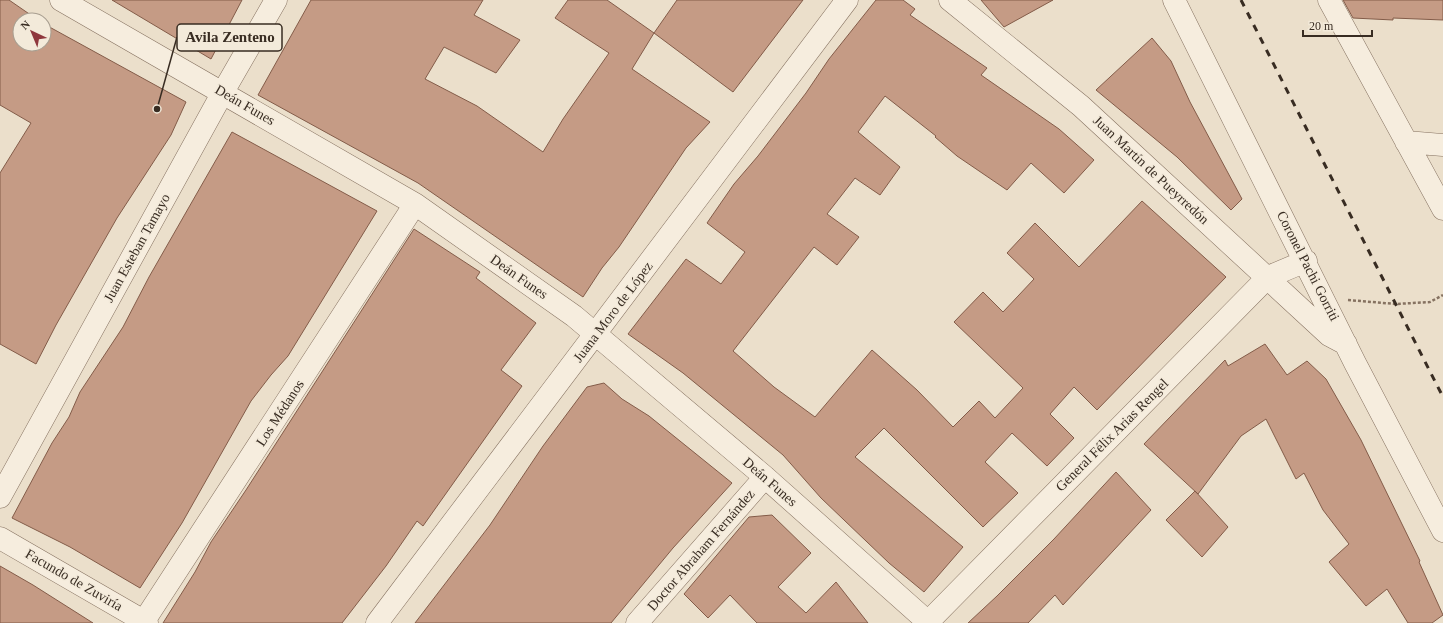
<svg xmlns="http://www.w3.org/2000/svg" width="1443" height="623" viewBox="0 0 1443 623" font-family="'Times New Roman',serif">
	<rect width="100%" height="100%" fill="#ebdfcb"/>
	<path fill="#c59b85" stroke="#835c49" d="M 0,0 L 9,0 L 38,20 L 20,20 L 20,44 L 44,44 L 44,24 L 186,102 L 171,135 L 117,218 L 56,325 L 36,364 L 0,344 L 0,173 L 31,123 L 0,105 Z
		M 112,0 L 242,0 L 211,59 Z
		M 311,0 L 483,0 L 474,15 L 520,40 L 496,73 L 444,47 L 425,79 L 477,106 L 543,152 L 563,119 L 609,53 L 555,18 L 568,0 L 607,0 L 654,33 L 632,69 L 710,122 L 686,148 L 619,247 L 602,268 L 583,297 L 418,183 L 258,95 Z
		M 677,0 L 803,0 L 733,92 L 654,33 Z
		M 876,0 L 903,0 L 915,9 L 910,15 L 987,68 L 981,75 L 1059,129 L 1094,160 L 1064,193 L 1031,163 L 1007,190 L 957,156 L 935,137 L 936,136 L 885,96 L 858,132 L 900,167 L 880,195 L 855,178 L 827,214 L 859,237 L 837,265 L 814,247 L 733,351 L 774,387 L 815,417 L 872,350 L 917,390 L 953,427 L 979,401 L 995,418 L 1023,388 L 954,322 L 983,292 L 1003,312 L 1034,279 L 1007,253 L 1035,223 L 1079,267 L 1142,201 L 1226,277 L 1097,410 L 1074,387 L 1050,414 L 1074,438 L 1047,466 L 1012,433 L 985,462 L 1018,493 L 983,527 L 884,428 L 855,457 L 963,547 L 924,592 L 889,563 L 821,498 L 783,455 L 683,373 L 628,334 L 686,259 L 721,284 L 745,252 L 707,223 L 734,184 L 758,156 L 806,93 L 829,59 Z
		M 981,0 L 1053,0 L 1004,27 Z
		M 1343,0 L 1443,0 L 1443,20 L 1393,18 L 1393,20 L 1353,18 Z
		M 1152,38 L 1171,61 L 1190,102 L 1242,199 L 1231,210 L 1177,157 L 1096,90 Z
		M 232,132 L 377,211 L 288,356 L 271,375 L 251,401 L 182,523 L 140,588 L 70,547 L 12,518 L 52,443 L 69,417 L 80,392 L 123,327 L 149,277 Z
		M 414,229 L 480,272 L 476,278 L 536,323 L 501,370 L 522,386 L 423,526 L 417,521 L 386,566 L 342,623 L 163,623 L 195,572 L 211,542 L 246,490 Z
		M 1265,344 L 1287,375 L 1307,361 L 1326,379 L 1361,440 L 1420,561 L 1419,562 L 1443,615 L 1432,623 L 1408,623 L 1387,589 L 1366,606 L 1329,562 L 1349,544 L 1323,510 L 1304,473 L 1296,479 L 1266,419 L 1241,436 L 1198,494 L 1144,444 L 1225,360 L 1228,366 Z
		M 604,383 L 622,399 L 649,416 L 732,483 L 673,548 L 611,623 L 415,623 L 490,525 L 543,446 L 587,387 Z
		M 1116,472 L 1151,510 L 1063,605 L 1055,595 L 1028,623 L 968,623 L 997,596 L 1054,539 Z
		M 1195,491 L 1228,527 L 1202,557 L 1166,520 Z
		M 772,515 L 811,553 L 778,587 L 806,613 L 836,582 L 868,623 L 757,623 L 730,595 L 708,618 L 684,594 L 749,517 Z
		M 0,566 L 33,585 L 93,623 L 0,623 Z"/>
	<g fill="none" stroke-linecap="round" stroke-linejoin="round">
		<g stroke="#867261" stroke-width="23">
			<path id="minor" d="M 61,0 L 415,204 L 574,316 L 765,477 L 929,623
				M 950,0 L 1081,106 L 1329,335 L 1346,344
				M 1174,0 L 1355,363 L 1443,531
				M 1329,0 L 1443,209
				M 1406,142 L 1443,145
				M 0,497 L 223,92 L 276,0
				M 0,538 L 147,623
				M 144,621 L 415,204
				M 377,623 L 847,0
				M 637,623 L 765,477
				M 927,623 L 1268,277 L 1306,261"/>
		</g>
		<path stroke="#867261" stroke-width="2.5" stroke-dasharray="3 2" stroke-linecap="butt" d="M 1348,300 L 1396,304 L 1430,302 L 1443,295"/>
		<use href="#minor" stroke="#f6edde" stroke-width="22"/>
		<path stroke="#382c22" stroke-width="3" stroke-dasharray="7 7" stroke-linecap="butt" d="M 1241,0 L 1443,397"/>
	</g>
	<g text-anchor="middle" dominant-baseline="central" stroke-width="3" stroke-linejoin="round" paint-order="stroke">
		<g font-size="14" fill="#382c22" stroke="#f3eada">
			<text transform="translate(245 105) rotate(30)">Deán Funes</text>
			<text transform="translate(1151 170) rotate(43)">Juan Martín de Pueyrredón</text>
			<text transform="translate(137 248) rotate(-61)">Juan Esteban Tamayo</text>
			<text transform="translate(1308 266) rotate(63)">Coronel Pachi Gorriti</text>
			<text transform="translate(519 277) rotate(35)">Deán Funes</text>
			<text transform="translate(613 312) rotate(-53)">Juana Moro de López</text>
			<text transform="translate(280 413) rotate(-57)">Los Médanos</text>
			<text transform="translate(1112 435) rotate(-45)">General Félix Arias Rengel</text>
			<text transform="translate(770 482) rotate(41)">Deán Funes</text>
			<text transform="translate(701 550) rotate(-49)">Doctor Abraham Fernández</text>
			<text transform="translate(74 580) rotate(30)">Facundo de Zuviría</text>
		</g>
	</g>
	<path fill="none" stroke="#382c22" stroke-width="1.5" d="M157 109L177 37"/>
	<circle fill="#382c22" stroke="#f3eada" stroke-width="1.5" cx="157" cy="109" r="4"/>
	<rect fill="#f3eada" stroke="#382c22" stroke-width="1.5" x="177" y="24" width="105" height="27" rx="4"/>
	<g font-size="15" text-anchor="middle" font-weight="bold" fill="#382c22">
		<text x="230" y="42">Avila Zenteno</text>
	</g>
	<g transform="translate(32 32) rotate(316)"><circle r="19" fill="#f3eada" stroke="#a89e90"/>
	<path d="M0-3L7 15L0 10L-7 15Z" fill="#8f373d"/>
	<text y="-6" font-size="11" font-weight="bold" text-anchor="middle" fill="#382c22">N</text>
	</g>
	<path d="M1303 30v6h69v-6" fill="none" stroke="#382c22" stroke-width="2"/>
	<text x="1309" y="30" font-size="12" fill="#382c22" stroke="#f3eada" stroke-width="3" paint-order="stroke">20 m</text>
</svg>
